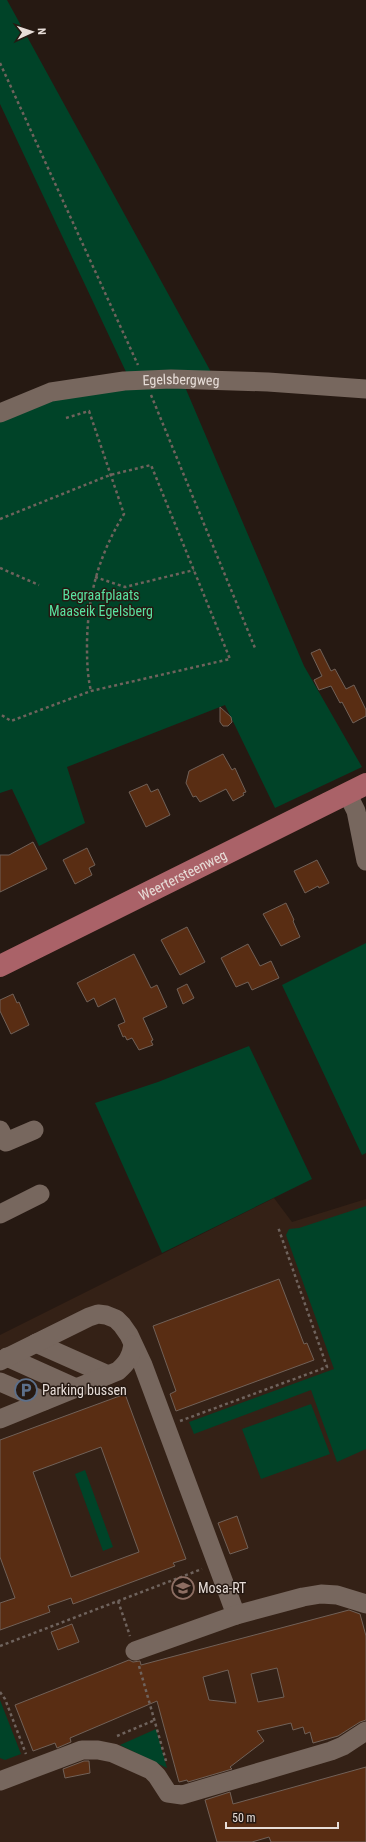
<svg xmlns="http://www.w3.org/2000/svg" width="366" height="1842" viewBox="0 0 366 1842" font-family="'Roboto Condensed',sans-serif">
	<rect width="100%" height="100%" fill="#261912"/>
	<path fill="#342116" d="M 274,1198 L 292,1222 L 366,1199 L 366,1842 L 0,1842 L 0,1335 Z"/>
	<path fill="#004328" d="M 0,0 L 7,0 L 211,372 L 127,374 L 0,104 Z
		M 185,387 L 304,666 L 362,767 L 275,808 L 225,705 L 67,767 L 85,823 L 39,846 L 12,789 L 0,793 L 0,420 L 76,391 Z
		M 366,943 L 366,1153 L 362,1155 L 282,985 Z
		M 249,1046 L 312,1179 L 162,1253 L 95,1103 L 158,1082 Z
		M 366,1206 L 366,1449 L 337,1462 L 311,1390 L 194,1434 L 189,1422 L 334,1369 L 286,1235 L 289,1229 L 299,1228 Z
		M 311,1404 L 330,1454 L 261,1479 L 242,1429 Z
		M 85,1470 L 113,1547 L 103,1551 L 75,1474 Z
		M 0,1700 L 21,1754 L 5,1760 L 0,1758 Z
		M 156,1729 L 167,1768 L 120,1745 Z"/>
	<path fill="#592d13" stroke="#716158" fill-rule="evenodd" d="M 320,649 L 331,671 L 335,669 L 346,689 L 354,685 L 366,710 L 366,716 L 353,723 L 342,702 L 340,703 L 331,686 L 319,690 L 314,680 L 322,676 L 311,653 Z
		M 220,707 L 231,717 L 232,722 L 228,726 L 223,726 L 220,722 Z
		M 223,754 L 232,770 L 235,768 L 246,792 L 243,793 L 244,795 L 233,801 L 226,789 L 200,802 L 196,796 L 193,797 L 186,783 L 189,771 Z
		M 147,784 L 151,792 L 158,789 L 170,815 L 146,827 L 129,792 Z
		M 33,842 L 47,869 L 0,892 L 0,855 L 9,855 Z
		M 87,848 L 95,865 L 89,868 L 92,875 L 75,884 L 63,860 Z
		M 317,860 L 329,883 L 319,888 L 318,886 L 305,893 L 294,871 Z
		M 286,903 L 294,920 L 293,921 L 300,937 L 281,946 L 263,914 Z
		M 187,927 L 205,962 L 180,975 L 161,940 Z
		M 248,944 L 260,966 L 271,961 L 279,978 L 252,990 L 248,982 L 236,987 L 221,958 Z
		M 134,954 L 151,988 L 157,985 L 167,1007 L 143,1018 L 153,1040 L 151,1041 L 153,1045 L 139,1050 L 132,1038 L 127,1040 L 125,1036 L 123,1037 L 118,1025 L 125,1022 L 115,998 L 98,1007 L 94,998 L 87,1002 L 77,983 Z
		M 187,984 L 194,998 L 183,1004 L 177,989 Z
		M 13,994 L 17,1003 L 19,1002 L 29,1025 L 11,1034 L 0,1011 L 0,1000 Z
		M 279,1279 L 304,1344 L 307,1343 L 314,1360 L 176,1411 L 170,1394 L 176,1391 L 153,1326 Z
		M 125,1394 L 186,1559 L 173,1563 L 175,1566 L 73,1604 L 71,1598 L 48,1606 L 50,1612 L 0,1630 L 0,1603 L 15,1598 L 0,1557 L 0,1440 ZM 101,1447 L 139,1552 L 71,1577 L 33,1472 Z
		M 237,1516 L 248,1548 L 230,1554 L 218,1523 Z
		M 349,1610 L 360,1614 L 366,1636 L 366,1720 L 360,1722 L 338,1736 L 313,1743 L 310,1732 L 305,1734 L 303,1727 L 293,1730 L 291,1723 L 257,1731 L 264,1741 L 230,1767 L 232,1769 L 188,1782 L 187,1780 L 179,1782 L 157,1701 L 70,1738 L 71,1742 L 57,1748 L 55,1743 L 33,1751 L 15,1705 L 129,1660 L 133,1662 L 140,1661 L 141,1665 ZM 277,1668 L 284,1697 L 258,1702 L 251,1674 ZM 228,1670 L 236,1703 L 209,1700 L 203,1677 Z
		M 72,1624 L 79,1642 L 58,1650 L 51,1632 Z
		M 84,1761 L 89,1761 L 90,1773 L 65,1778 L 63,1769 Z
		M 366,1767 L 366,1842 L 271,1842 L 269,1837 L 252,1842 L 217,1842 L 205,1800 L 230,1792 L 233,1804 Z"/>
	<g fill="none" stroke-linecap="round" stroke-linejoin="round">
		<path stroke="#6f635d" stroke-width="2.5" stroke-dasharray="3 3" stroke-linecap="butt" d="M 0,63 L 138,365
			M 151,395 L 255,648
			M 66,418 L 89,411 L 124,514 C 99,555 88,594 87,642 C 87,659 87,674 91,691
			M 0,519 L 110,475 L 151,465 L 230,659 L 91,691 L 11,721 L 0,714
			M 0,568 L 39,585
			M 95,577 L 125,587 L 194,570
			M 180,1421 L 327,1367 L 278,1227
			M 118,1601 L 130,1636
			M 0,1646 L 202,1569
			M 139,1666 L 166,1761
			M 0,1692 L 5,1699 L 26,1754
			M 117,1736 L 155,1720"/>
		<g stroke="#77675e" stroke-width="19">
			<path id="s1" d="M 0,413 L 51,392 L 124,381 L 171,379 L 268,382 L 366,389"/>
			<path d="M 347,793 L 356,811 L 366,861"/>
			<path d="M 0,1130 L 6,1142 L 34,1130"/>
			<path d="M 0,1214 L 40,1194"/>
			<path d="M 36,1343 L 108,1375"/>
			<path d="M 7,1357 L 76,1388"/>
			<path d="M 0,1361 L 89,1317 L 98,1314 L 106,1315 L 116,1319 L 122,1325 L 129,1335 L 143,1365 L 236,1615"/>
			<path d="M 0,1382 L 44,1401"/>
			<path d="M 0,1419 L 118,1371 C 127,1363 131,1357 133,1345"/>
			<path d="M 135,1651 L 236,1615 L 303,1597 L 321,1594 L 337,1595 L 366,1604"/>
			<path d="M 0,1781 L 82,1750 L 98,1750 L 113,1753 L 151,1770 L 157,1776 L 168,1793 L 182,1795 L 331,1751 L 343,1746 L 366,1731"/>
		</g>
		<path stroke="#aa6268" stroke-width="22" id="s2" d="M 0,966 L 366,784"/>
	</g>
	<defs>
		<g id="parking-ring" transform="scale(1.15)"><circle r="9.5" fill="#261912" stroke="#5c6f8a" stroke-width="1.5"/><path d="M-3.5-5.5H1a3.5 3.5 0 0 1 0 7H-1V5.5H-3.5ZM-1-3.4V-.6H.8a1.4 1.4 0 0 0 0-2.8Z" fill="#5c6f8a"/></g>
		<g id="school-ring" transform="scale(1.15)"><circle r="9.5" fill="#261912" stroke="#8d6e63" stroke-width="1.5"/><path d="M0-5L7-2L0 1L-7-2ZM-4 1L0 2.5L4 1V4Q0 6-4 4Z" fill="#8d6e63"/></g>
	</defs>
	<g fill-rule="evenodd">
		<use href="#parking-ring" x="26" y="1390"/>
		<use href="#school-ring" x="183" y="1588"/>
	</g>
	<g text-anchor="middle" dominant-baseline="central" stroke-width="3" stroke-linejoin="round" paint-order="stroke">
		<g font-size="14" fill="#e7ddd8" stroke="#261912">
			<text stroke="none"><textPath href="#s1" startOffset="186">Egelsbergweg</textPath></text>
			<text stroke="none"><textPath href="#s2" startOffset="204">Weertersteenweg</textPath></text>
		</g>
		<g font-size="14" fill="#59e2a0" stroke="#261912">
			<text x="101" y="595">Begraafplaats<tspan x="101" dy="16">Maaseik Egelsberg</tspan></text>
		</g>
		<g font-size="14" fill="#e7ddd8" stroke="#261912" text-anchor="start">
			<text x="42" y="1390">Parking bussen</text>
			<text x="198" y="1588">Mosa-RT</text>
		</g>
	</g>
	<g transform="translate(32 32) rotate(87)" stroke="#261912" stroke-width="3" paint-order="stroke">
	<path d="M0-3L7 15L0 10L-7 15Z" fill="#e7ddd8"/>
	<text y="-6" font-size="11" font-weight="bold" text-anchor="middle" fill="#e7ddd8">N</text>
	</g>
	<path d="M226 1822v6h112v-6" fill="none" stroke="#e7ddd8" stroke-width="2"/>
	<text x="232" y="1822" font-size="12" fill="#e7ddd8" stroke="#261912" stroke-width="3" paint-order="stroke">50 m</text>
</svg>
